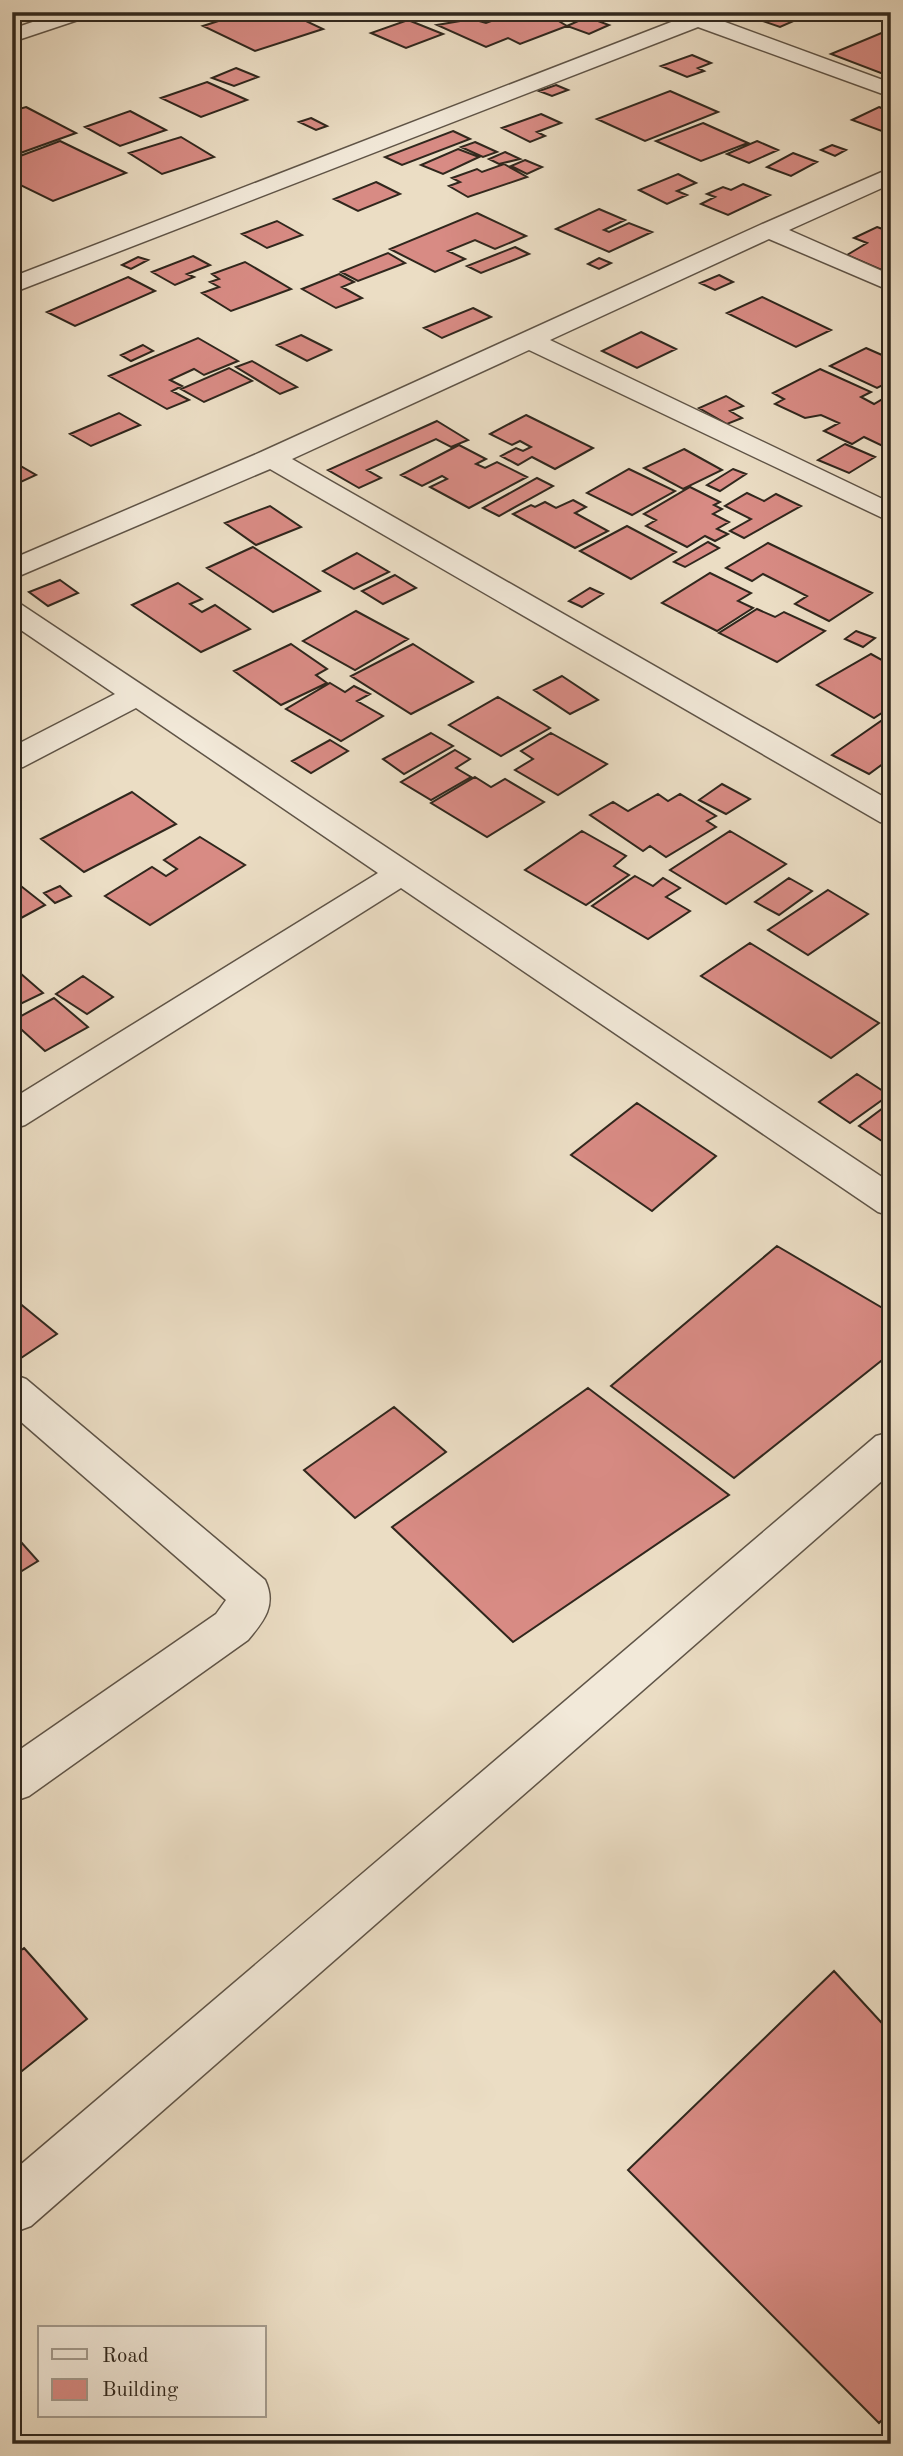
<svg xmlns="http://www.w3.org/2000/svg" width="903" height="2456" viewBox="0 0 903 2456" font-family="'Old Standard TT',serif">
	<rect width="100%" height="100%" fill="#ebddc4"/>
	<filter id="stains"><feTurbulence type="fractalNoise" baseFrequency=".00286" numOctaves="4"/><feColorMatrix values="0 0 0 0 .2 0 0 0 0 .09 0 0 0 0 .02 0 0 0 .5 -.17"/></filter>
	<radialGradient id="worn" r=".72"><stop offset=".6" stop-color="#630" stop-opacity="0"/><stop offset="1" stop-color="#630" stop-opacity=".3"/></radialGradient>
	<path fill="#d88b84" stroke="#30271d" stroke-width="2" d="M 246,12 L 287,12 L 323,29 L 255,51 L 203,26 Z
		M 457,12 L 516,12 L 486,23 Z
		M 516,12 L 578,13 L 557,20 L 567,26 L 520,44 L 508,38 L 486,47 L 437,25 L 472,19 L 486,23 Z
		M 737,12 L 814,12 L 780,27 Z
		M 587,17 L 609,25 L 589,34 L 567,26 Z
		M 408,20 L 443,34 L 406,48 L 371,33 Z
		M 891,29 L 891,73 L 886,75 L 831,54 Z
		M 692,55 L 711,63 L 698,68 L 704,71 L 687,77 L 661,66 Z
		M 236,68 L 258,77 L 234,86 L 212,78 Z
		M 207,82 L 247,100 L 201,117 L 161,98 Z
		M 556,85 L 568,90 L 552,96 L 539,91 Z
		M 670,91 L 718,112 L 645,141 L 597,119 Z
		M 26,107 L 76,133 L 12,156 L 12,111 Z
		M 879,107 L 891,112 L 891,131 L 887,133 L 852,120 Z
		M 130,111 L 166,130 L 120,146 L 85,127 Z
		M 541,114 L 561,123 L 537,132 L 545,136 L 530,142 L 502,128 Z
		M 311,118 L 327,126 L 316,130 L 299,122 Z
		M 703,123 L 748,143 L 701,161 L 656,141 Z
		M 453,131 L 470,139 L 402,165 L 385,157 Z
		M 181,137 L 214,157 L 162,174 L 129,153 Z
		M 60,141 L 126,173 L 53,201 L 12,181 L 12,159 Z
		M 757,141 L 778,150 L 749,163 L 727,154 Z
		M 475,142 L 497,152 L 483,157 L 461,147 Z
		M 832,145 L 846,150 L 835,156 L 821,150 Z
		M 458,149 L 479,157 L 443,174 L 421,165 Z
		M 505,152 L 520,159 L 499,164 L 489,159 Z
		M 793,153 L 817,162 L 791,176 L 767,167 Z
		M 525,160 L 542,167 L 527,174 L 511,166 Z
		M 504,164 L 527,177 L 468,197 L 449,186 L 460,182 L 452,178 L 477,169 L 482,172 Z
		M 678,174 L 696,183 L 677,191 L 687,195 L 667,204 L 639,190 Z
		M 376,182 L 400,194 L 358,211 L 334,199 Z
		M 743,184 L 770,195 L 728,215 L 701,204 L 715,197 L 707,194 L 723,187 L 731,190 Z
		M 599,209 L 625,220 L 604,230 L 609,232 L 629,223 L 652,232 L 609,252 L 556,229 Z
		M 477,213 L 526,236 L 495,249 L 475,240 L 448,251 L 465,259 L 435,272 L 390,249 Z
		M 277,221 L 302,235 L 267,248 L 242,234 Z
		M 877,227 L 891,232 L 891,274 L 847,255 L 867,243 L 854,238 Z
		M 515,247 L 529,254 L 481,273 L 467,266 Z
		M 388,253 L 405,263 L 358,281 L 341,272 Z
		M 193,256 L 210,265 L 187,274 L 194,277 L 175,285 L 152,272 Z
		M 138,257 L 148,260 L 131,269 L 122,265 Z
		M 599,258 L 611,263 L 599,269 L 588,264 Z
		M 245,262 L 291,289 L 231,311 L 202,293 L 219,287 L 210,282 L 219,279 L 212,274 Z
		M 339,274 L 354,282 L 342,287 L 362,298 L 336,308 L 302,289 Z
		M 719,275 L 733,282 L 715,290 L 700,283 Z
		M 128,277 L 155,291 L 75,326 L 47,312 Z
		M 762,297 L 831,330 L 796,347 L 727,313 Z
		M 473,308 L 491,317 L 442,338 L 424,328 Z
		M 641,332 L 676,349 L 637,368 L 602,351 Z
		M 301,335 L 331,350 L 307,361 L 277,345 Z
		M 198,338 L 238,361 L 204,375 L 194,369 L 170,380 L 182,386 L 172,391 L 189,400 L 167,409 L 109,376 Z
		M 143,345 L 153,351 L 131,361 L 121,355 Z
		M 866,348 L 891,359 L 891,381 L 877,388 L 830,366 Z
		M 252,361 L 297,387 L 280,394 L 236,367 Z
		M 229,368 L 252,381 L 204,402 L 181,389 Z
		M 820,369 L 871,392 L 861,397 L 874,404 L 886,397 L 891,400 L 891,450 L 864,437 L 852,444 L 824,431 L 839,423 L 821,415 L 805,418 L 775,404 L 784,399 L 773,393 Z
		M 726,396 L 743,406 L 730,411 L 742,418 L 727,424 L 699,408 Z
		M 119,413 L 140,425 L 91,446 L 70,434 Z
		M 526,415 L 593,448 L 555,469 L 532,457 L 518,465 L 501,456 L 516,448 L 523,451 L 531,447 L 520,441 L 512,445 L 490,434 Z
		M 437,421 L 468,440 L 451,447 L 436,439 L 367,470 L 381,478 L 359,488 L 328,470 Z
		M 845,444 L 875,457 L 849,473 L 818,460 Z
		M 459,445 L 486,459 L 476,464 L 485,468 L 497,462 L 527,477 L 469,508 L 430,487 L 447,479 L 442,476 L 422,486 L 401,475 Z
		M 684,449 L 722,470 L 683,489 L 644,468 Z
		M 12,461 L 36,475 L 12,486 Z
		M 629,469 L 675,491 L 632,515 L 587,493 Z
		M 733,469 L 746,474 L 720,491 L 707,485 Z
		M 537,478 L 553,486 L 499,516 L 483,508 Z
		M 690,487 L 720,502 L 714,505 L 722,509 L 713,514 L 729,522 L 717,529 L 728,534 L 715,541 L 705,536 L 687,547 L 646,526 L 656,520 L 644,514 Z
		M 747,493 L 764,501 L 776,494 L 801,506 L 744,538 L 730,531 L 751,519 L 725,506 Z
		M 573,500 L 586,507 L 575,513 L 608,531 L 575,548 L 513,514 L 531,505 L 535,507 L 545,502 L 556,508 Z
		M 270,506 L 301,527 L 256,545 L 225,523 Z
		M 627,526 L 676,552 L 631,579 L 580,551 Z
		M 708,542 L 719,548 L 685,567 L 674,562 Z
		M 768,543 L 872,593 L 829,621 L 795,604 L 807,596 L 763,574 L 752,581 L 726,568 Z
		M 253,547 L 320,591 L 273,612 L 207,568 Z
		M 357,553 L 389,572 L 354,589 L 323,571 Z
		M 710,573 L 751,593 L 738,601 L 753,608 L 717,631 L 662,603 Z
		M 395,575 L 416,588 L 383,604 L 362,591 Z
		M 60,580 L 78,593 L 48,606 L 29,592 Z
		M 178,583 L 202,599 L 190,604 L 202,612 L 215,605 L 250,629 L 201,652 L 132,605 Z
		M 590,588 L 603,594 L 582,607 L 569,601 Z
		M 757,609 L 775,617 L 784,612 L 825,631 L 777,662 L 719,633 Z
		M 356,611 L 408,639 L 355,670 L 303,641 Z
		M 856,631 L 875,638 L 863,647 L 845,639 Z
		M 291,644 L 327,669 L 316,675 L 327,683 L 281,705 L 234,671 Z
		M 413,644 L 473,682 L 411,714 L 351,676 Z
		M 871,654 L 891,665 L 891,707 L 874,718 L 817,685 Z
		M 562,676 L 598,700 L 570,714 L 534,690 Z
		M 330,683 L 345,692 L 354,686 L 370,694 L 357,701 L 383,716 L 341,741 L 286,709 Z
		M 498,697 L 550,728 L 501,756 L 449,725 Z
		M 891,714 L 891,758 L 869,774 L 832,755 Z
		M 431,733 L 453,746 L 404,774 L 383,759 Z
		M 551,733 L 607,764 L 558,795 L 515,770 L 533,759 L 521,751 Z
		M 330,740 L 348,751 L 311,773 L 292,761 Z
		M 455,750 L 470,759 L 456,768 L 471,777 L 431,800 L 401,782 Z
		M 475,777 L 491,787 L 505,779 L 544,802 L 487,837 L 431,803 Z
		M 722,784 L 750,799 L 726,814 L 699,800 Z
		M 132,792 L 176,824 L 84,872 L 41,839 Z
		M 658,794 L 668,801 L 680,794 L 716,816 L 707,821 L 716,827 L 666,857 L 650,846 L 643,851 L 590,815 L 613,802 L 628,811 Z
		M 582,831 L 626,856 L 614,866 L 629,875 L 586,905 L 525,870 Z
		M 730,831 L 786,864 L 726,904 L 670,870 Z
		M 200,837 L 245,865 L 150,925 L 105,896 L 152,867 L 166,876 L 177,869 L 164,860 Z
		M 635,876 L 653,886 L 663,878 L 680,888 L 666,897 L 690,911 L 648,939 L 592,906 Z
		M 789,878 L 812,891 L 779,915 L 755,902 Z
		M 12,879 L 45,905 L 12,923 Z
		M 60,886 L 71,896 L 55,903 L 44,893 Z
		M 828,890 L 868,914 L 808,955 L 768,930 Z
		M 750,943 L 879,1023 L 831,1058 L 701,976 Z
		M 12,966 L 43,993 L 12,1008 Z
		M 83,976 L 113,997 L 87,1014 L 56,994 Z
		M 54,998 L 88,1027 L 45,1051 L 12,1021 Z
		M 857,1074 L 889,1095 L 850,1123 L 819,1102 Z
		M 891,1102 L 891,1147 L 859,1126 Z
		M 637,1103 L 716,1156 L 652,1211 L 571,1155 Z
		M 777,1246 L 891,1313 L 891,1353 L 734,1478 L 611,1386 Z
		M 12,1297 L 57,1334 L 21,1358 L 12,1350 Z
		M 588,1388 L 729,1495 L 513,1642 L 392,1527 Z
		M 394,1407 L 446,1452 L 355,1518 L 304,1470 Z
		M 12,1532 L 38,1561 L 12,1577 Z
		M 24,1948 L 87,2019 L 12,2079 L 12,1957 Z
		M 834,1971 L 891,2033 L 891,2411 L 879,2423 L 628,2170 Z"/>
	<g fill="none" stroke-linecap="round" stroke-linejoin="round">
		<g stroke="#5f5447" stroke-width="3">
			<path id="minor" d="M 62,12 L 93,12 L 90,16 L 12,42 L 12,29 Z
				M 668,12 L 706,15 L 891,83 L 891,97 L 698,27 L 12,293 L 12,277 L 679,19 Z
				M 891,168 L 891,184 L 789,230 L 891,275 L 891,291 L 769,239 L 550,340 L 891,503 L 891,522 L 529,350 L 292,459 L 891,801 L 891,825 L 880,822 L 270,469 L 12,579 L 12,559 L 261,452 L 760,225 Z
				M 12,602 L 22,605 L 891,1183 L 891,1216 L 878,1212 L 401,888 L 25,1125 L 12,1129 L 12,1099 L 378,873 L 136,708 L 23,767 L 12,769 L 12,747 L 115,694 L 12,624 Z
				M 12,1374 L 26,1379 L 265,1580 C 277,1605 264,1621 248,1640 L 29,1796 L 12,1802 L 12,1755 L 216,1614 L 226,1600 L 12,1414 Z
				M 891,1432 L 891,1473 L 31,2226 L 12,2233 L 12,2172 L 876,1436 Z"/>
		</g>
		<use href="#minor" fill="#f2e9d9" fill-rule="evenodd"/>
	</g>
	<rect width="903" height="2456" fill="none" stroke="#ebddc4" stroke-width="42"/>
	<rect x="14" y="14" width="875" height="2428" fill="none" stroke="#30271d" stroke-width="3.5"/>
	<rect x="21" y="21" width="861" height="2414" fill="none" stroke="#30271d" stroke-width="2"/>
	<rect x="38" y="2326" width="228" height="91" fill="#f2e9d9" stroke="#a49b8e" stroke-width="2"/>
	<rect x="52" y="2349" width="35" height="10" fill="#f2e9d9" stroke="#a49b8e" stroke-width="2"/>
	<text x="102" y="2362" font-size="21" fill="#30271d">Road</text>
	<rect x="52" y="2379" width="35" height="21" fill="#d88b84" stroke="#a49b8e" stroke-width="2"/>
	<text x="102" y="2396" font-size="21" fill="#30271d">Building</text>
	<rect width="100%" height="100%" filter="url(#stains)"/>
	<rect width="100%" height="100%" fill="url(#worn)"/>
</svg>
